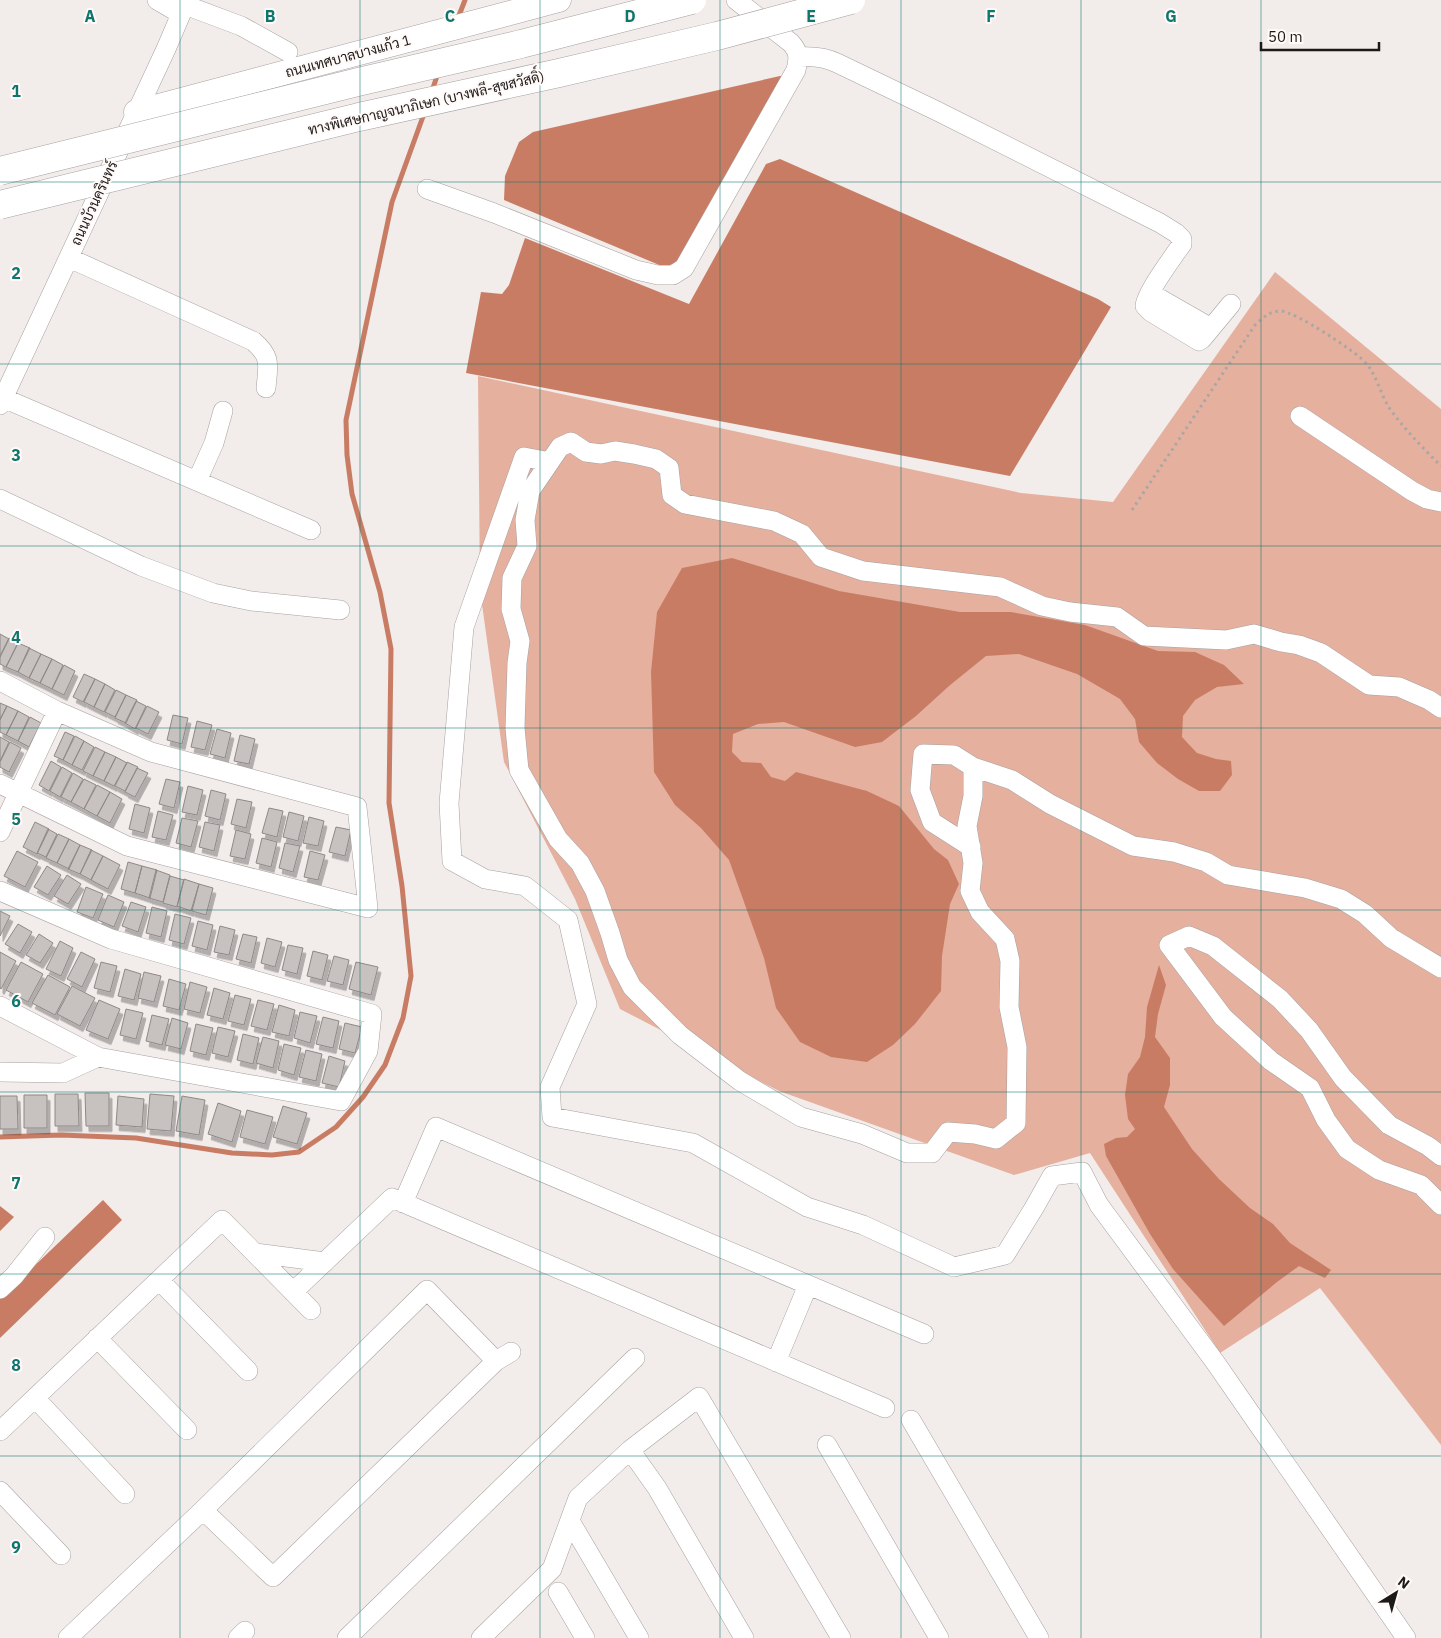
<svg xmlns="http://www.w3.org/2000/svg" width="1441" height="1638" viewBox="0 0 1441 1638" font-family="'IBM Plex Sans',Sarabun,sans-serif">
	<defs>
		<filter id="shadow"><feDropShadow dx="3" dy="5.5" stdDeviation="0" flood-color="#0004"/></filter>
	</defs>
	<rect width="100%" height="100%" fill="#f2ecea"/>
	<path fill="#e6b09f" d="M 1275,272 L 1441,409 L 1441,1445 L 1320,1288 L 1220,1353 L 1090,1153 L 1014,1175 L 779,1091 L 620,1009 L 575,899 L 504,762 L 480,590 L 478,376 L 1021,493 L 1113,502 Z"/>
	<path fill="#c97c64" d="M 780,76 L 787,76 L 682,261 L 664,267 L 504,200 L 505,176 L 519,142 L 533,132 Z
		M 780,159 L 1098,299 L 1111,307 L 1010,476 L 466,373 L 481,292 L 502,294 L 509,285 L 525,238 L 689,304 L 766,164 Z
		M 732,558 L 839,591 L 960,612 L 1011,612 L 1085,625 L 1158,651 L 1195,652 L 1224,665 L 1244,684 L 1217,687 L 1195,700 L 1183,716 L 1182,737 L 1197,753 L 1216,759 L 1231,761 L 1232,775 L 1220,791 L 1199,791 L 1178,779 L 1157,763 L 1139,742 L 1135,719 L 1120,699 L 1077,674 L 1019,654 L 986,656 L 949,686 L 916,716 L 882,742 L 855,747 L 784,722 L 758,724 L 733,734 L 732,752 L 742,762 L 761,763 L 771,777 L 785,781 L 796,772 L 867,791 L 899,806 L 934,849 L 948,860 L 959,884 L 950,904 L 942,956 L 941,991 L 915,1024 L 893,1045 L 867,1062 L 831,1057 L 800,1042 L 776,1008 L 764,958 L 729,860 L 701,828 L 675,805 L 654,772 L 651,672 L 657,612 L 682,568 Z
		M 1159,965 L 1166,985 L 1158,1014 L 1155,1037 L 1170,1058 L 1170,1085 L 1164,1107 L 1192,1149 L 1219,1179 L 1250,1208 L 1273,1224 L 1290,1243 L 1331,1270 L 1325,1278 L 1299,1266 L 1277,1282 L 1224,1326 L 1173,1269 L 1150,1234 L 1106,1156 L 1104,1144 L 1116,1138 L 1127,1137 L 1135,1129 L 1128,1119 L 1125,1095 L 1128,1074 L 1140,1057 L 1145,1037 L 1147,1007 Z
		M 103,1200 L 122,1220 L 0,1338 L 0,1299 Z
		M 0,1206 L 14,1217 L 0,1231 Z"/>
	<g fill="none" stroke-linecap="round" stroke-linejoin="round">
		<path stroke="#c97c64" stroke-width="5" d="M 458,18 L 465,0
			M 432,91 L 438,73
			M 0,1137 L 61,1135 L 136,1138 L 232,1153 L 272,1155 L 299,1152 L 336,1127 L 363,1097 L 385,1065 L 403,1018 L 411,976 L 402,886 L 389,803 L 391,649 L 380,592 L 352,494 L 347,455 L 346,420 L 392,202 L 425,111"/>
	</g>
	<path fill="#c7c1bf" stroke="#8e8887" filter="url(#shadow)" d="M 0,634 L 9,639 L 0,657 Z
		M 9,638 L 18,643 L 6,667 L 0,664 L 0,656 Z
		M 18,643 L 30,648 L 18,672 L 6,667 Z
		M 29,648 L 41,654 L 29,678 L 18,672 Z
		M 41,654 L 52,659 L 40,683 L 29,678 Z
		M 52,659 L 63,665 L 52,689 L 40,683 Z
		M 64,665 L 75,671 L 64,695 L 52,689 Z
		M 84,674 L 95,679 L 83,702 L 73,697 Z
		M 95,679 L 105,684 L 94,707 L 84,702 Z
		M 105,684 L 115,690 L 104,712 L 94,707 Z
		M 116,690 L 126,695 L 115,717 L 105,712 Z
		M 126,695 L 137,700 L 126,723 L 115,718 Z
		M 136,701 L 146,706 L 135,729 L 125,723 Z
		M 0,703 L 7,706 L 0,720 Z
		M 7,706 L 18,711 L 6,735 L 0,732 L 0,719 Z
		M 147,706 L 159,712 L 148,734 L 136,728 Z
		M 18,711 L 29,717 L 18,741 L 6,735 Z
		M 173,715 L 188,718 L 182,744 L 167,740 Z
		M 30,717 L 41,723 L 29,747 L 18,741 Z
		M 197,721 L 212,725 L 205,750 L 191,747 Z
		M 217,729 L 231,733 L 225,758 L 210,754 Z
		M 65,732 L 74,736 L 63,760 L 54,756 Z
		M 240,735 L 255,739 L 249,764 L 234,761 Z
		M 75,736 L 84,741 L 72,765 L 63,760 Z
		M 0,737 L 9,742 L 0,761 Z
		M 84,741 L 94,747 L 82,770 L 72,765 Z
		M 10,742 L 21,748 L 9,772 L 0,767 L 0,762 Z
		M 95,747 L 105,752 L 93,776 L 83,771 Z
		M 105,752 L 116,757 L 104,781 L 93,776 Z
		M 116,757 L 127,763 L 114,786 L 104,781 Z
		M 51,761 L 61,767 L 49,791 L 39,785 Z
		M 127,762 L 138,767 L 125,791 L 115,786 Z
		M 62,767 L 72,773 L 60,797 L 50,791 Z
		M 137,768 L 148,773 L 135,797 L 125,792 Z
		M 73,773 L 83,779 L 71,802 L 61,797 Z
		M 84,779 L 96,785 L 84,809 L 71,802 Z
		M 166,779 L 180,782 L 174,808 L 159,804 Z
		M 97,785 L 110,792 L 97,816 L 84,809 Z
		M 188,786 L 203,790 L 197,815 L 182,812 Z
		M 211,790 L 226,794 L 220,820 L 205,816 Z
		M 110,792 L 122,799 L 110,823 L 97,816 Z
		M 237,799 L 252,802 L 246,828 L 231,824 Z
		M 135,804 L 150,808 L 144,833 L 129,829 Z
		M 269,808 L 283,811 L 277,837 L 262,833 Z
		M 158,811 L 173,815 L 166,840 L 152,837 Z
		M 289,812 L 304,816 L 298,841 L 283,837 Z
		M 309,817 L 324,821 L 318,846 L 303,843 Z
		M 182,818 L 198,821 L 191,847 L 176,843 Z
		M 35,822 L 49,829 L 37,854 L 23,847 Z
		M 205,822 L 220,825 L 214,851 L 199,847 Z
		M 336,827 L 351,830 L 345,856 L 329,852 Z
		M 48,829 L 57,834 L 46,857 L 37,853 Z
		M 236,830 L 251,834 L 245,859 L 230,856 Z
		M 58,834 L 69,839 L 57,863 L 46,858 Z
		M 262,838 L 277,842 L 271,867 L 256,863 Z
		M 69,839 L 80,845 L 69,869 L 57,863 Z
		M 285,843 L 300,846 L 293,872 L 279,868 Z
		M 80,845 L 92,850 L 80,874 L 68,869 Z
		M 91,850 L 103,856 L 91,880 L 80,874 Z
		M 17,851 L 38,862 L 25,887 L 4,876 Z
		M 310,851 L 325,855 L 318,880 L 304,877 Z
		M 103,856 L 120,865 L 108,889 L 91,880 Z
		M 128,862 L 142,866 L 135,893 L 121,889 Z
		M 47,866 L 61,875 L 48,895 L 34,887 Z
		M 142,866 L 157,870 L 150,898 L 135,893 Z
		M 156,870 L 170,875 L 163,902 L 149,898 Z
		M 67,875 L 81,884 L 68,904 L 54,896 Z
		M 170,876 L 184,880 L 177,907 L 163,903 Z
		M 184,879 L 199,884 L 191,911 L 177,906 Z
		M 199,884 L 213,888 L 206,915 L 192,911 Z
		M 86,887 L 103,894 L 93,918 L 77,912 Z
		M 108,895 L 124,902 L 114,927 L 98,920 Z
		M 131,902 L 146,907 L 138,932 L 122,926 Z
		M 152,907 L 167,911 L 161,937 L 146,933 Z
		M 0,911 L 10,916 L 0,936 Z
		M 175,914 L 191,918 L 184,944 L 169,940 Z
		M 198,921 L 213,925 L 207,950 L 192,946 Z
		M 18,924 L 32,932 L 20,953 L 5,944 Z
		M 220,926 L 235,930 L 229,955 L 214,952 Z
		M 39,934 L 53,943 L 40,963 L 26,955 Z
		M 243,934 L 257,937 L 251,963 L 236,959 Z
		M 267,938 L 282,942 L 275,967 L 261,963 Z
		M 60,941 L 73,948 L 61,976 L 46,969 Z
		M 288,945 L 303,948 L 297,974 L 282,970 Z
		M 313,951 L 328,955 L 322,980 L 307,976 Z
		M 0,952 L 16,961 L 1,989 L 0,988 Z
		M 81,952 L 95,959 L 82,987 L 67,979 Z
		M 334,956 L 349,960 L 343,985 L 327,981 Z
		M 21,962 L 43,974 L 28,1002 L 6,990 Z
		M 101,962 L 117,966 L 110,992 L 94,988 Z
		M 356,962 L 378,967 L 371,995 L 349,989 Z
		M 125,969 L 141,974 L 134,1000 L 118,996 Z
		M 144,972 L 161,976 L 154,1002 L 138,998 Z
		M 48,975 L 70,987 L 55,1015 L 32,1003 Z
		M 169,979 L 186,984 L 179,1010 L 163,1006 Z
		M 190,982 L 207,987 L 200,1013 L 184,1009 Z
		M 72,986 L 95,998 L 80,1026 L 57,1014 Z
		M 214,988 L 230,993 L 223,1019 L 207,1015 Z
		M 235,995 L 251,999 L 244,1025 L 228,1021 Z
		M 99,1000 L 120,1009 L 108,1039 L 86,1030 Z
		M 258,1000 L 274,1004 L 267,1030 L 251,1026 Z
		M 279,1005 L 295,1010 L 289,1036 L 272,1032 Z
		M 126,1009 L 143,1013 L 136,1039 L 120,1035 Z
		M 300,1012 L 317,1016 L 310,1043 L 294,1038 Z
		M 152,1015 L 169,1019 L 162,1045 L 146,1041 Z
		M 323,1017 L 339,1021 L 333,1048 L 316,1044 Z
		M 172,1018 L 188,1023 L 181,1049 L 165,1045 Z
		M 345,1023 L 362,1027 L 355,1053 L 339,1049 Z
		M 196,1024 L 213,1028 L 206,1055 L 190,1051 Z
		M 218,1027 L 235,1031 L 228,1057 L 212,1053 Z
		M 243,1034 L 259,1038 L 253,1064 L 237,1060 Z
		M 263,1037 L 279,1041 L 273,1068 L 256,1063 Z
		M 284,1044 L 301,1048 L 294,1075 L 278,1070 Z
		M 306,1050 L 322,1054 L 316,1081 L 299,1077 Z
		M 329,1056 L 345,1061 L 339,1087 L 322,1083 Z
		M 85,1093 L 109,1093 L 109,1126 L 86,1126 Z
		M 55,1094 L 78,1094 L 79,1126 L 55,1126 Z
		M 150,1094 L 174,1096 L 171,1131 L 147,1129 Z
		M 24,1095 L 47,1095 L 47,1128 L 24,1128 Z
		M 0,1096 L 17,1096 L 18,1129 L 0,1129 Z
		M 118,1096 L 144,1099 L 142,1127 L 116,1125 Z
		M 182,1096 L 205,1100 L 199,1135 L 176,1131 Z
		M 218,1103 L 241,1111 L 232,1142 L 208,1134 Z
		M 283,1106 L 307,1113 L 297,1144 L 273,1137 Z
		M 247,1110 L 273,1117 L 265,1144 L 240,1137 Z"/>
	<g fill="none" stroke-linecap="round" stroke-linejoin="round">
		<g stroke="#a7a1a0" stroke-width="20">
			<path id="minor" d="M 157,0 L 181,14
				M 185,5 L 241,26 L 288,52
				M 799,57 C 813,56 825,57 837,63 L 937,111 L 1160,223 L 1176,233 L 1182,239 L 1182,244 C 1173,257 1146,293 1145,306 L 1151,312 L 1194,338 L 1199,341 L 1202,339 L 1231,304
				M 427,189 L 494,213 L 636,270 L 658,275 L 673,275 L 684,268 L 796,70 C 799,58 799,52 791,43 L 736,0
				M 69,258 L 253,341 C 272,357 268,365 266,388
				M 1150,293 L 1211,328
				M 3,398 L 311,530
				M 0,405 L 166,49 L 187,0
				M 1300,416 L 1412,491 L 1427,499 L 1441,502
				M 550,462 L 524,457 L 464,627 L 449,803 L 452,861 L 485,879 L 525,886 L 568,920 L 587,1004 L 550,1087 L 552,1117 L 693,1143 L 807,1207 L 863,1225 L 954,1267 L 1005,1255 L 1034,1208 L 1052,1176 L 1082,1172 L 1099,1205 L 1215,1362 L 1406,1638
				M 197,481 L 214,443 L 223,411
				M 0,499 L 141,566 L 213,593 L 251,601 L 340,610
				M 0,681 L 57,711 L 151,752 L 357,807 L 368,908 L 127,846 L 0,784
				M 1441,708 L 1429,700 L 1399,687 L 1369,685 L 1321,653 L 1299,645 L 1281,642 L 1254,634 L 1226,640 L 1144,636 L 1117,617 L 1070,612 L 1042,606 L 1000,587 L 863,571 L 821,557 L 802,534 L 774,521 L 685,504 L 672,495 L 669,468 L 656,459 L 634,454 L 615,451 L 601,454 L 586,452 L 571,442 L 560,447 L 530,491 L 525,520 L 527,546 L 512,578 L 511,609 L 520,641 L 517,663 L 515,728 L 519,770 L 558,839 L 580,863 L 595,891 L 610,933 L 618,960 L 632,987 L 680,1035 L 740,1081 L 801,1117 L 862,1134 L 907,1153 L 932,1153 L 948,1132 L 975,1134 L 996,1139 L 1016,1123 L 1017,1047 L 1009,1007 L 1010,961 L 1005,939 L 980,912 L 970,891 L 973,863 L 967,826 L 973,796 L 973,767 L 1012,780 L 1050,804 L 1133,846 L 1174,852 L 1206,862 L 1228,875 L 1305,888 L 1341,899 L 1365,914 L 1391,938 L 1441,968
				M 0,832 L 57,711
				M 971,847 L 932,822 L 920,790 L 923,754 L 954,755 L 973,767
				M 0,891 L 111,939 L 372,1014 L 368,1051 L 341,1101 L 98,1057 L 0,1006
				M 0,1072 L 63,1073 L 98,1057
				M 1441,1156 L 1428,1146 L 1389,1125 L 1343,1078 L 1309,1030 L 1280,999 L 1213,946 L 1189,936 L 1169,945 L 1223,1017 L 1271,1061 L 1310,1088 L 1326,1120 L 1347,1149 L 1379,1170 L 1421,1185 L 1441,1205
				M 403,1203 L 436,1127 L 924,1334
				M 255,1253 L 325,1262
				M 159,1280 L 248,1371
				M 0,1289 L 14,1276 L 45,1237
				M 293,1292 L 392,1198 L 885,1408
				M 97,1338 L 187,1430
				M 776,1362 L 808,1285
				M 35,1398 L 125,1494
				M 911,1420 L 1039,1638
				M 0,1431 L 222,1220 L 311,1310
				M 827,1445 L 939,1638
				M 630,1450 L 699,1397 L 841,1638
				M 0,1491 L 61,1555
				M 203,1510 L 273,1577 L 496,1361 L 511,1352
				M 570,1521 L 639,1638
				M 558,1592 L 585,1638
				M 68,1638 L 203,1510 L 427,1290 L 496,1361
				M 238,1638 L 245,1631
				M 347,1638 L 635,1358
				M 481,1638 L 552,1569 L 578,1498 L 630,1450 L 657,1488 L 744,1638"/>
		</g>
		<g stroke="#a7a1a0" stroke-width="25">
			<path id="major" d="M 136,112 L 559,0"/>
		</g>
		<path stroke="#aba6a4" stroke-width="3" stroke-dasharray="2.5 4" stroke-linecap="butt" d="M 1132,510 L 1255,325 C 1264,317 1269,311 1281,311 C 1294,311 1355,351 1365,362 C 1377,375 1380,394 1390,409 C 1405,430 1423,448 1441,466"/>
		<use href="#minor" stroke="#fff" stroke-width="19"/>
		<use href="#major" stroke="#fff" stroke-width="24"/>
		<g stroke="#a7a1a0" stroke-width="29" stroke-linecap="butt">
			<path id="highway-bridge" d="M 0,171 L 358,82 L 521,44 L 692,0
				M 0,205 L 359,117 L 559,73 L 717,36 L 851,0"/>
		</g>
		<use href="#highway-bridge" stroke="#fff" stroke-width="28"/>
	</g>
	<path fill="none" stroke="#0f766e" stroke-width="1" stroke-opacity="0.55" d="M 180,0 L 180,1638M 360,0 L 360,1638M 540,0 L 540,1638M 720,0 L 720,1638M 901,0 L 901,1638M 1081,0 L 1081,1638M 1261,0 L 1261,1638M 0,182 L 1441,182M 0,364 L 1441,364M 0,546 L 1441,546M 0,728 L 1441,728M 0,910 L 1441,910M 0,1092 L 1441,1092M 0,1274 L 1441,1274M 0,1456 L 1441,1456"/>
	<g text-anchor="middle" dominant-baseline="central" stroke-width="4" stroke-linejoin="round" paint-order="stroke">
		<g font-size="14" fill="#1c1a19" stroke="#fff9f7">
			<text transform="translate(348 56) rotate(-15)">ถนนเทศบาลบางแก้ว 1</text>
			<text transform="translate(426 103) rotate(-13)">ทางพิเศษกาญจนาภิเษก (บางพลี-สุขสวัสดิ์)</text>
			<text transform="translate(94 203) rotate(-65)">ถนนบัวนครินทร์</text>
		</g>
	</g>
	<g font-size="16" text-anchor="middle" font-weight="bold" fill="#0f766e" stroke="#fff9f7" stroke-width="4" stroke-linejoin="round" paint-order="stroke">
		<text x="90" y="22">A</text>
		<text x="270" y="22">B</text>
		<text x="450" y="22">C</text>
		<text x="630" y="22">D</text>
		<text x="811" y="22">E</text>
		<text x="991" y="22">F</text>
		<text x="1171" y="22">G</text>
		<text x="16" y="97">1</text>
		<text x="16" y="279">2</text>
		<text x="16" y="461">3</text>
		<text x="16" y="643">4</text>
		<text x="16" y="825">5</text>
		<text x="16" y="1007">6</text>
		<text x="16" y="1189">7</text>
		<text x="16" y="1371">8</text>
		<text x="16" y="1553">9</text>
	</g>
	<g transform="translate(1396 1593) rotate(37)" stroke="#fff9f7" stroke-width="4" paint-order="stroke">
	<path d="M0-4L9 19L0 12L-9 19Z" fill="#1c1a19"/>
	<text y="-8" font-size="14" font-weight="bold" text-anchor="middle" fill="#1c1a19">N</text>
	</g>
	<path d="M1261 42v8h118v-8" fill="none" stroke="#1c1a19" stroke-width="2.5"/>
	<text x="1268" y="42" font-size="15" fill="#1c1a19" stroke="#fff9f7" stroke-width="4" paint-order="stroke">50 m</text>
</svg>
